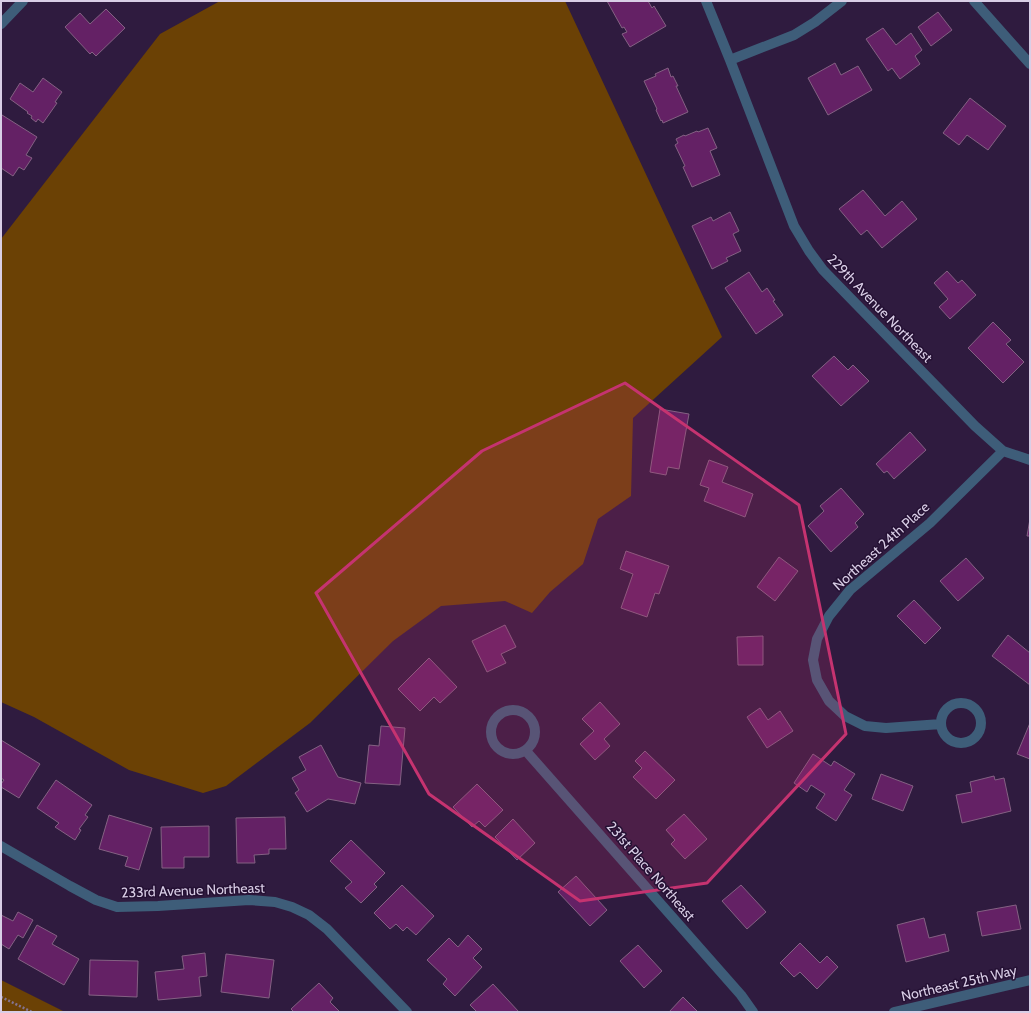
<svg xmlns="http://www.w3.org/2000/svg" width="1031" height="1013" viewBox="0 0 1031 1013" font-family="Cabin,sans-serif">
	<rect width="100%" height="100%" fill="#2f1b3f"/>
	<path fill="#6b4105" d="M 220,1 L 565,1 L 722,337 L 633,418 L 631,496 L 598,519 L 583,564 L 550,592 L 532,613 L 505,601 L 441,606 L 393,641 L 310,723 L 226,786 L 203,793 L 129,770 L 34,717 L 1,702 L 1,239 L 160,34 Z
		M 1,980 L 65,1012 L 3,1012 L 1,1011 Z"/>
	<path fill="#642165" stroke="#846183" d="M 607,1 L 648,1 L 652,8 L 654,6 L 666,26 L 630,47 L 622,34 L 627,32 L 624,27 L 622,28 Z
		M 106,9 L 125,28 L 96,56 L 92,52 L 90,54 L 65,27 L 80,13 L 90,24 Z
		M 938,12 L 952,30 L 931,46 L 918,27 Z
		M 883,28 L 896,45 L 911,33 L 922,50 L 915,56 L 920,64 L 900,79 L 892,68 L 888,71 L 866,39 Z
		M 835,63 L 841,75 L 858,66 L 872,90 L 828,115 L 808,78 Z
		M 668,68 L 671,77 L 673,76 L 678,86 L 676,86 L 688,112 L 663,123 L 662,120 L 661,121 L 656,110 L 657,109 L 644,81 L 656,76 L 655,74 Z
		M 43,78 L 62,92 L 55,102 L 57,103 L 43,123 L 38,119 L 36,122 L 31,118 L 32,116 L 27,113 L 28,112 L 10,99 L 20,83 L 33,92 Z
		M 970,98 L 1006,126 L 988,150 L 967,135 L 959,145 L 943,133 Z
		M 2,115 L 37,137 L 26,155 L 32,158 L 24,170 L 19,167 L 13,176 L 1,168 L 1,117 Z
		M 708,128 L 717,148 L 710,151 L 720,175 L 692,187 L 683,167 L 685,166 L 675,145 L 678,143 L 676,139 L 684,135 L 685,136 L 697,131 L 698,132 Z
		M 863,190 L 885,216 L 902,201 L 917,219 L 882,248 L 867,230 L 861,235 L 839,209 Z
		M 730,212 L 739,231 L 733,234 L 741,251 L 726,258 L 728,261 L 712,269 L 692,226 L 711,217 L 713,221 Z
		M 947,271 L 958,283 L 962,280 L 976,295 L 950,319 L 939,307 L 948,299 L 934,283 Z
		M 749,272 L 762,292 L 767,288 L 775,300 L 773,301 L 783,315 L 756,334 L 725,288 Z
		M 993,322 L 1011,340 L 1006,344 L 1024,362 L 1003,383 L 968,348 Z
		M 834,356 L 848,370 L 853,365 L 869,381 L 841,406 L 812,376 Z
		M 660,409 L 689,414 L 679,469 L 668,467 L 666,475 L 650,472 Z
		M 910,432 L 926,450 L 894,479 L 887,471 L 884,473 L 876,464 Z
		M 709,460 L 728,467 L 722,482 L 753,494 L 745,517 L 704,501 L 709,488 L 700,485 Z
		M 841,488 L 864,514 L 855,523 L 858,527 L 831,552 L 808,526 L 824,511 L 820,506 Z
		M 1030,519 L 1030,536 L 1027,536 Z
		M 626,551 L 669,566 L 659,594 L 655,593 L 647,617 L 621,608 L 633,574 L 620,569 Z
		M 779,557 L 798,571 L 775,601 L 757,587 Z
		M 966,558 L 984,578 L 958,601 L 940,581 Z
		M 914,600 L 941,628 L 925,644 L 897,616 Z
		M 505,625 L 516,647 L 501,654 L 506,663 L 487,672 L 472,641 Z
		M 1008,635 L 1030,653 L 1030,685 L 992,656 Z
		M 763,636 L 763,665 L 738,665 L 737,637 Z
		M 429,658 L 457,687 L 440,703 L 434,697 L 420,711 L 398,689 Z
		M 600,702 L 620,724 L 604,739 L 610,746 L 595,760 L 580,744 L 594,731 L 582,719 Z
		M 760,708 L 768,720 L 780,711 L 793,731 L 767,748 L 747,717 Z
		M 1030,723 L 1030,759 L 1017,754 Z
		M 381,726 L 405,728 L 400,785 L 365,783 L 369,745 L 379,746 Z
		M 1,740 L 40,764 L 19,798 L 1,787 L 1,784 L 4,780 L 1,778 Z
		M 321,745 L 338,777 L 361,783 L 355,804 L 328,799 L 307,812 L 295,793 L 299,790 L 292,778 L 306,770 L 299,757 Z
		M 645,751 L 675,780 L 656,799 L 633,777 L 642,768 L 635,761 Z
		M 813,754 L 831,766 L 834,761 L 855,774 L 844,790 L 852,795 L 836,821 L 816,808 L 825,794 L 811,785 L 807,792 L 794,783 Z
		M 881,774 L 913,786 L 903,811 L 872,799 Z
		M 994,776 L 995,780 L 1004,778 L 1011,811 L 962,823 L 956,795 L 972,792 L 970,782 Z
		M 56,780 L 92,805 L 85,815 L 88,817 L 79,829 L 81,830 L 75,840 L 55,827 L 59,823 L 37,808 Z
		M 477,784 L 503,810 L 485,827 L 479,821 L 472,827 L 453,807 Z
		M 684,814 L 707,839 L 685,859 L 671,844 L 675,840 L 666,830 Z
		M 109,815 L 152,828 L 139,870 L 125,866 L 128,857 L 99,849 Z
		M 285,817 L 286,849 L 269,849 L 269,854 L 254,855 L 255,863 L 237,863 L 236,818 Z
		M 513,819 L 535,843 L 517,860 L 495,837 Z
		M 209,826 L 209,857 L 184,857 L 184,868 L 162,868 L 161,827 Z
		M 351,840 L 385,873 L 374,884 L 377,887 L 361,903 L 345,888 L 352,882 L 330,861 Z
		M 576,876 L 607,910 L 590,926 L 558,892 Z
		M 402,885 L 434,916 L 416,935 L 407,927 L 403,931 L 396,924 L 390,929 L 374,913 Z
		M 741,885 L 766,912 L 747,929 L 722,901 Z
		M 1016,905 L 1021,929 L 982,936 L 977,912 Z
		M 18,912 L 33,920 L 23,938 L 18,935 L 9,949 L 1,944 L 1,915 L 13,921 Z
		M 924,918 L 929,938 L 945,934 L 949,951 L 906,962 L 897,925 Z
		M 37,925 L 57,936 L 52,944 L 79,959 L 64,985 L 18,959 Z
		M 468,935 L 482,949 L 473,958 L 482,967 L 455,996 L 443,984 L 447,979 L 427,960 L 449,938 L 458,947 Z
		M 800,943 L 820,963 L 827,956 L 838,967 L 817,989 L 800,972 L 794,977 L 780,963 Z
		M 638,945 L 662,971 L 644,988 L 620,961 Z
		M 205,953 L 207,976 L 199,977 L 201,996 L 158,1000 L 155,972 L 184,969 L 182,956 Z
		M 226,954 L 274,960 L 269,998 L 221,992 Z
		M 90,960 L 138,961 L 137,997 L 89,995 Z
		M 319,983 L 333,998 L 330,1002 L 339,1011 L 338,1012 L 294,1012 L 291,1009 Z
		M 493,984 L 519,1012 L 477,1012 L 470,1005 Z
		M 683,997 L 698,1012 L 669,1012 Z"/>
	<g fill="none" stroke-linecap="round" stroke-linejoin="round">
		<path stroke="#847492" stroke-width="2.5" stroke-dasharray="2 2" stroke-linecap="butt" d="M 1,997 L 32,1012"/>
		<path stroke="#3e5d79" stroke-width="10" d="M 706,1 L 730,60 L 794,226 L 809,251 L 823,270 L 975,426 L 1003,451 L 1030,460
			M 974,1 L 1030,64
			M 1,24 L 23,1
			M 730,60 L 794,35 L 815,22 L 842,1
			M941 723a20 20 0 1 1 40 0a20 20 0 1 1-40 0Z
			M491 732a22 22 0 1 1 44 0a22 22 0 1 1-44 0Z
			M 941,724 L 886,728 L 865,726 L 845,716 L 829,701 L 817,680 L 813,660 L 817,639 L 829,616 L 850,590 L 930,523 L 1003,451
			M 526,751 L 741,995 L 753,1012
			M 1,846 L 70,886 L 96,900 L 117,907 L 158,906 L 249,900 L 275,902 L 292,907 L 309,915 L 327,929 L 407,1012
			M 894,1012 L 1030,980"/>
	</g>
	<path fill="#c53370" fill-opacity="0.2" stroke="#c53370" stroke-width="3" stroke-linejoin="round" d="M 625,383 L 799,505 L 846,734 L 707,883 L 580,901 L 429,794 L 316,593 L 482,451 Z"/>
	<g text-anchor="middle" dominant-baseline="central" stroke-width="3" stroke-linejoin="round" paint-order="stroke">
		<g font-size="14" fill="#d9cee6" stroke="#251134">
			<text transform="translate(880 308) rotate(46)">229th Avenue Northeast</text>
			<text transform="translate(881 546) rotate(-42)">Northeast 24th Place</text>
			<text transform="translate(651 871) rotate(49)">231st Place Northeast</text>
			<text transform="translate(193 890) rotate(-2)">233rd Avenue Northeast</text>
			<text transform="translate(959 983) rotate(-13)">Northeast 25th Way</text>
		</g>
	</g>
	<rect width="1031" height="1013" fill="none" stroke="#d9cee6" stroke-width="4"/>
</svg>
